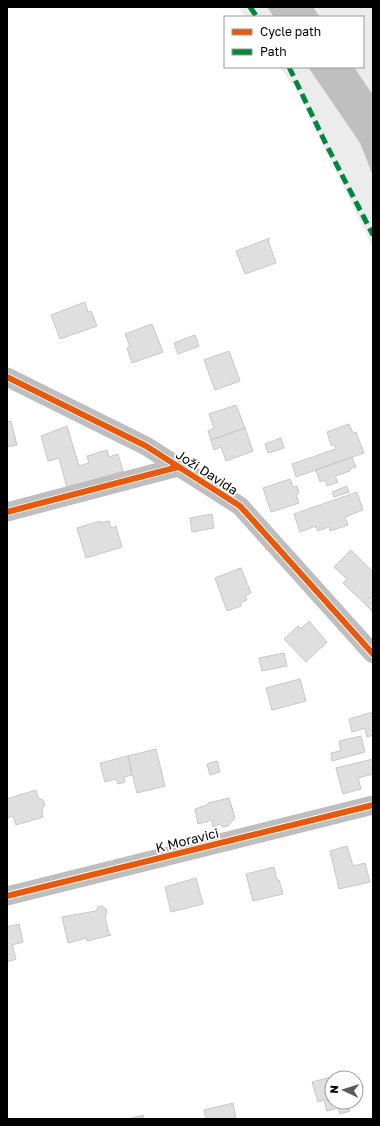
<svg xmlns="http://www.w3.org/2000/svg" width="380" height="1126" viewBox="0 0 380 1126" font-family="'Golos Text',sans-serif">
	<rect width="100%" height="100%" fill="#fff"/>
	<path fill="#ececec" d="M 239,7 L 267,7 L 274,17 L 245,17 Z
		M 313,7 L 373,7 L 373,95 L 354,67 L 363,67 L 363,17 L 320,17 Z
		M 280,67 L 308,67 L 360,143 L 373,176 L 373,248 L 299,95 Z"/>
	<path fill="#bfbfbf" d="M 267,7 L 313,7 L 320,17 L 274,17 Z
		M 308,67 L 354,67 L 373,95 L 373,176 L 360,143 Z"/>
	<path fill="#dfdfdf" stroke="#c7c7c7" d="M 270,238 L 268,240 L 276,263 L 245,274 L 236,251 Z
		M 85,302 L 88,312 L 91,311 L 97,326 L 60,339 L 51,315 Z
		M 152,324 L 163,352 L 132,363 L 127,348 L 130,347 L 125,334 Z
		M 195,335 L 199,346 L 178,354 L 174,343 Z
		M 229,351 L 240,381 L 215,390 L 204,360 Z
		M 236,405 L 245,428 L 211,440 L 208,431 L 214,428 L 209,414 Z
		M 11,421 L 17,445 L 7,447 L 7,422 Z
		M 349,424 L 353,433 L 356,432 L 364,453 L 296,477 L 292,464 L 336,449 L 334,445 L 331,445 L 327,432 Z
		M 67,426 L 79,466 L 89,463 L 87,456 L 107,450 L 109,457 L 118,454 L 123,471 L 67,488 L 59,458 L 48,461 L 41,436 Z
		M 245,428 L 253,451 L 226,461 L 221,447 L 214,450 L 211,440 Z
		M 281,438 L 284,448 L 268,453 L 265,444 Z
		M 352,457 L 356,467 L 349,469 L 350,471 L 335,476 L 338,482 L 327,486 L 325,480 L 320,482 L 316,470 Z
		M 290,479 L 293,487 L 297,486 L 299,493 L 296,495 L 299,503 L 271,512 L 263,488 Z
		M 347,486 L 349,492 L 334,497 L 332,492 Z
		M 357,492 L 363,510 L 345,517 L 348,525 L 330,531 L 329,527 L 318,531 L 316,526 L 300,532 L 294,514 Z
		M 212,514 L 214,528 L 192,532 L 190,518 Z
		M 100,521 L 100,523 L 109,521 L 111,528 L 116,526 L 122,547 L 86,558 L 77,528 Z
		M 351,550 L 373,572 L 373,594 L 364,603 L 343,583 L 347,579 L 334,567 Z
		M 241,568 L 251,593 L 245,596 L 247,600 L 240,603 L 241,606 L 227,611 L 215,578 Z
		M 373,594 L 373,612 L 364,603 Z
		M 309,621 L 327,642 L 306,662 L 284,639 L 298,626 L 301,629 Z
		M 284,653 L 287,666 L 262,671 L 259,658 Z
		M 300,679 L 306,701 L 272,710 L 266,688 Z
		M 373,712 L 373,735 L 367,737 L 365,728 L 352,732 L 349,719 Z
		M 361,736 L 365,752 L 332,761 L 331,753 L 341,751 L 339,741 Z
		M 156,749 L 165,786 L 137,793 L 128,756 Z
		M 128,756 L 132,775 L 124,777 L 125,782 L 118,784 L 116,779 L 105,782 L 100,763 Z
		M 373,759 L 373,774 L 358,778 L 361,789 L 343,794 L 336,768 Z
		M 217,761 L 220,772 L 210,775 L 207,764 Z
		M 36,790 L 38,798 L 43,800 L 45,805 L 42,809 L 43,817 L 16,825 L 13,816 L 7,818 L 7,799 Z
		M 229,798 L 235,818 L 228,826 L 223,827 L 219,824 L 213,827 L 212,820 L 198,824 L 195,809 L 207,805 L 208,803 Z
		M 347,846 L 353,866 L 365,863 L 370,882 L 339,889 L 330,851 Z
		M 274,867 L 277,880 L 279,880 L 283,894 L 253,901 L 246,874 Z
		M 196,878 L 203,904 L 171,912 L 165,887 Z
		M 102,906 L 106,909 L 107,913 L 105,917 L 109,934 L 111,935 L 87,941 L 86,938 L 68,943 L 62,917 L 96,911 L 98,907 Z
		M 19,924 L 23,942 L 12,945 L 16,959 L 7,962 L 7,927 Z
		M 346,1073 L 347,1078 L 332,1078 L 332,1102 L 347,1102 L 350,1111 L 340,1114 L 338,1108 L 327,1111 L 324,1100 L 318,1102 L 312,1082 Z
		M 233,1103 L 236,1119 L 206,1119 L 204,1110 Z
		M 143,1115 L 144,1119 L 128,1119 Z"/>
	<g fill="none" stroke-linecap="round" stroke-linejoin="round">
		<path stroke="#bebebe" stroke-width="19" d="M 7,377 L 146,446 L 240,506 L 373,654
			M 7,512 L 178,467
			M 7,896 L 373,805"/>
		<path stroke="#00873e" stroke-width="5" stroke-dasharray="10 5" stroke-linecap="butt" d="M 250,7 L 257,17
			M 289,67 L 326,144 L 373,235"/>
		<g stroke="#fff" stroke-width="8">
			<path id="cycleway" d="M 7,377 L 146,446 L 240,506 L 373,654
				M 7,512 L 178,467
				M 7,896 L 373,805"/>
		</g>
		<use href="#cycleway" stroke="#e8590c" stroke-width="6"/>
	</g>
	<g text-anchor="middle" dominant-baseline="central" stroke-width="3.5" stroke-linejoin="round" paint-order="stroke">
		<g font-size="13" fill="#000" stroke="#fff">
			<text transform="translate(207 472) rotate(33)">Joži Davida</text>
			<text transform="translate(187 840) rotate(-14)">K Moravici</text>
		</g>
	</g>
	<rect width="380" height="1126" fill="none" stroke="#000000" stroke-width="16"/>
	<rect x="224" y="16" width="140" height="52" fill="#ffffff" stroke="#999999"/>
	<rect x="232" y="29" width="20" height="6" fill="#e8590c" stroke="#999999"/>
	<text x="260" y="36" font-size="12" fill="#000000">Cycle path</text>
	<rect x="232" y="49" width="20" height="6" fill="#00873e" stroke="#999999"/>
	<text x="260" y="56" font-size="12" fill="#000000">Path</text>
	<g transform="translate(344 1090) rotate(274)"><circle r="19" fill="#ffffff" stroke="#999999"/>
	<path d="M0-3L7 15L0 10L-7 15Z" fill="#595959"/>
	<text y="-6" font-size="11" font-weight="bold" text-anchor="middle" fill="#000000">N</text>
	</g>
</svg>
